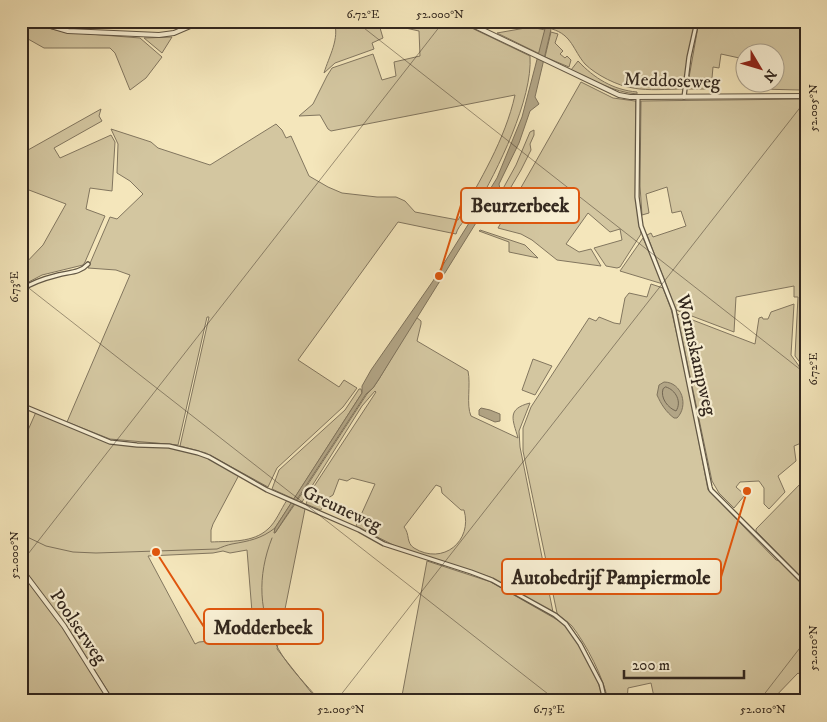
<svg xmlns="http://www.w3.org/2000/svg" width="827" height="722" viewBox="0 0 827 722" font-family="'IM FELL DW Pica',serif">
	<rect width="100%" height="100%" fill="#f4e6bb"/>
	<filter id="stains"><feTurbulence type="fractalNoise" baseFrequency=".004" numOctaves="4"/><feColorMatrix values="0 0 0 0 .2 0 0 0 0 .09 0 0 0 0 .02 0 0 0 .5 -.17"/></filter>
	<radialGradient id="worn" r=".72"><stop offset=".6" stop-color="#630" stop-opacity="0"/><stop offset="1" stop-color="#630" stop-opacity=".3"/></radialGradient>
	<path fill="#d3c6a0" stroke="#82765f" fill-rule="evenodd" d="M 21,21 L 64,32 L 140,38 L 162,57 L 146,78 L 130,90 L 115,53 L 110,48 L 44,48 L 21,35 Z
		M 125,21 L 169,21 L 169,26 L 139,27 L 123,25 Z
		M 334,21 L 378,21 L 383,38 L 372,43 L 374,49 L 335,63 L 324,73 C 329,56 340,39 334,21 Z
		M 383,21 L 457,21 L 530,56 C 533,99 497,171 476,207 C 469,218 459,223 456,234 L 398,222 L 298,360 L 339,387 L 344,380 L 357,388 L 343,407 L 277,468 L 268,487 L 206,453 L 180,446 L 209,317 L 207,317 L 178,445 L 110,439 L 67,422 L 130,275 L 116,270 L 88,268 L 110,217 L 117,219 L 143,194 L 130,181 L 117,173 L 118,144 L 111,129 L 151,142 L 158,148 L 210,165 L 276,124 L 282,130 L 286,138 L 291,136 L 309,176 L 328,187 L 342,193 L 377,197 L 396,197 L 405,201 L 415,212 L 458,220 C 480,180 505,140 515,95 L 331,131 L 328,129 L 320,115 L 299,116 L 313,104 L 327,76 L 332,68 L 373,54 L 382,80 L 396,76 L 394,62 L 420,56 L 419,31 L 383,23 Z
		M 553,21 L 697,21 L 684,89 C 667,89 649,91 633,88 C 618,86 596,75 585,64 C 573,50 572,35 552,29 Z
		M 699,21 L 806,21 L 806,86 L 800,90 L 759,89 L 757,83 L 774,82 L 774,52 L 744,52 L 744,59 L 721,54 L 719,68 L 713,67 L 712,78 L 720,79 L 718,89 L 687,89 Z
		M 531,27 L 545,30 L 540,54 L 497,33 Z
		M 551,32 L 558,34 L 555,43 L 563,51 L 560,54 L 565,58 L 567,56 L 571,60 L 569,67 L 545,57 Z
		M 172,37 L 162,53 L 144,38 Z
		M 578,61 C 594,78 613,90 637,92 L 637,94 C 613,92 593,80 571,70 Z
		M 581,82 L 613,98 L 635,101 L 636,102 L 637,206 L 641,234 L 620,267 L 617,268 L 606,266 L 594,248 L 622,240 L 620,229 L 610,232 L 588,213 L 566,244 L 579,252 L 591,249 L 601,266 L 557,260 L 532,240 L 521,234 L 498,228 Z
		M 806,99 L 806,376 L 802,365 L 795,356 L 798,297 L 794,297 L 794,286 L 736,297 L 734,332 L 676,310 L 647,235 L 651,233 L 653,237 L 686,226 L 681,211 L 672,213 L 667,187 L 646,194 L 649,213 L 642,215 L 640,186 L 641,101 Z
		M 101,109 L 99,116 L 102,121 L 54,148 L 60,158 L 111,135 L 115,142 L 112,191 L 90,188 L 86,209 L 105,216 L 85,262 L 83,265 L 42,275 L 21,286 L 21,268 L 43,245 L 66,204 L 21,187 L 21,149 L 28,150 Z
		M 534,130 L 534,135 L 530,144 L 531,150 L 521,170 L 511,187 L 504,194 L 495,212 L 493,209 L 494,205 L 516,165 L 530,132 Z
		M 480,230 L 525,245 L 538,258 L 509,252 L 509,242 L 479,231 Z
		M 643,238 L 663,284 L 620,271 Z
		M 651,284 L 663,288 L 671,309 L 686,374 L 708,490 L 776,560 L 780,561 L 806,587 L 806,679 L 798,673 L 771,701 L 668,701 L 664,695 L 654,697 L 651,683 L 628,688 L 627,701 L 608,701 C 604,678 586,644 572,626 C 567,621 561,618 557,613 L 523,451 L 523,428 L 531,407 L 589,318 L 596,321 L 599,317 L 614,323 L 620,324 L 625,298 L 629,293 L 647,297 Z
		M 794,304 L 791,355 L 799,366 L 806,388 L 806,441 L 794,446 L 796,461 L 778,476 L 785,492 L 769,509 L 764,504 L 764,488 L 759,481 L 740,482 L 736,487 L 745,495 L 734,508 L 719,493 L 712,481 L 677,314 L 755,344 L 759,318 L 762,317 L 763,319 L 768,319 L 771,312 Z
		M 416,317 L 421,321 L 421,324 L 417,341 L 468,371 C 471,385 466,405 471,416 L 518,438 C 513,420 506,409 530,403 L 519,431 L 520,447 L 553,612 L 490,577 L 403,550 L 356,526 L 375,484 L 352,478 L 347,481 L 339,479 L 333,495 L 325,500 L 321,510 L 306,504 L 311,491 L 376,392 L 375,391 L 362,406 L 302,502 L 297,501 L 367,394 L 373,388 L 379,379 ZM 436,485 L 441,487 L 442,493 L 461,510 L 464,510 C 473,541 443,566 414,548 C 406,543 410,534 404,527 Z
		M 533,359 L 552,366 L 535,395 L 522,390 Z
		M 359,389 L 361,389 L 362,393 L 294,499 L 272,489 L 279,470 L 345,410 Z
		M 36,412 L 108,442 L 184,449 L 196,452 L 239,475 L 213,524 L 211,530 L 211,542 C 230,541 253,543 268,529 C 276,522 281,509 287,500 L 292,502 L 275,528 L 275,533 L 295,504 L 305,509 L 277,649 L 318,701 L 114,701 L 72,634 L 21,565 L 21,446 ZM 247,550 L 254,637 L 199,642 L 195,644 L 148,556 L 213,553 L 223,551 L 230,553 Z
		M 806,478 L 806,582 L 756,531 L 756,529 Z
		M 427,561 L 491,582 L 561,622 L 573,633 L 597,679 L 604,701 L 401,701 Z
		M 21,570 L 59,621 L 109,701 L 21,701 Z"/>
	<path fill="#b2a586" stroke="#7f735c" d="M 547,21 L 553,21 L 535,97 L 539,104 L 530,111 L 519,143 L 499,184 L 500,189 L 496,191 L 494,197 L 489,202 L 379,379 L 373,388 L 366,394 L 275,533 L 274,533 L 275,528 L 362,393 L 362,386 L 371,370 L 433,281 L 497,178 L 522,117 Z
		M 664,382 C 682,382 689,406 677,418 L 674,418 C 666,412 661,404 657,395 L 659,385 Z
		M 481,408 L 490,410 L 500,414 L 500,421 L 495,422 L 479,415 L 479,410 Z"/>
	<g fill="none" stroke-linecap="round" stroke-linejoin="round">
		<path stroke="#726652" stroke-width="1" d="M 666,387 C 676,390 682,402 676,411 C 668,408 660,398 663,389 Z"/>
		<path stroke="#7f735c" stroke-width="1" d="M 21,534 L 46,546 L 73,552 L 96,553 L 217,549 C 222,547 227,545 232,544 C 249,541 261,539 275,528
			M 272,538 C 257,576 258,614 279,650 C 289,668 306,684 320,701"/>
		<g stroke="#625745" stroke-width="5.5">
			<path id="minor" d="M 638,97 L 637,197 L 641,226 L 674,310 L 710,487 L 711,490 L 806,585
				M 684,97 L 689,57 L 697,21
				M 21,290 C 32,282 46,278 58,275 C 69,272 80,273 88,264
				M 21,405 L 110,442 L 137,445 L 169,446 L 198,453 L 209,457 L 267,490 L 359,530 L 384,544 L 471,572 L 492,580 L 555,615 L 566,624 L 580,644 L 601,684 L 605,701"/>
		</g>
		<g stroke="#625745" stroke-width="6">
			<path id="tertiary" d="M 34,21 L 68,31 L 159,35 L 174,33 L 202,21
				M 464,21 L 619,95 L 630,97 L 806,96
				M 21,360 L 21,377
				M 21,569 L 64,626 L 111,701"/>
		</g>
		<use href="#minor" stroke="#f8efd3" stroke-width="3"/>
		<use href="#tertiary" stroke="#f8efd3" stroke-width="4"/>
	</g>
	<path fill="none" stroke="#32271e" stroke-width="1" stroke-opacity="0.45" d="M 355,21 L 806,374M 21,22 L 22,21M 21,282 L 557,701M 21,563 L 444,21M 336,701 L 806,100M 759,701 L 806,640"/>
	<g text-anchor="middle" dominant-baseline="central" stroke-width="4.5" stroke-linejoin="round" paint-order="stroke">
		<g font-size="19" fill="#32271e" stroke="#f8efd3">
			<text transform="translate(672 81) rotate(2)">Meddoseweg</text>
			<text transform="translate(696 355) rotate(77)">Wormskampweg</text>
			<text transform="translate(342 509) rotate(25)">Greuneweg</text>
			<text transform="translate(78 627) rotate(56)">Poolserweg</text>
		</g>
	</g>
	<path fill="none" stroke="#df560d" stroke-width="2" d="M439 276L461 205M747 491L721 577M156 552L204 627"/>
	<g fill="#df560d" stroke="#f8efd3" stroke-width="2">
		<circle cx="439" cy="276" r="5"/>
		<circle cx="747" cy="491" r="5"/>
		<circle cx="156" cy="552" r="5"/>
	</g>
	<g fill="#f8efd3" stroke="#df560d" stroke-width="2">
		<rect x="461" y="188" width="118" height="35" rx="5"/>
		<rect x="502" y="559" width="219" height="35" rx="5"/>
		<rect x="204" y="609" width="119" height="35" rx="5"/>
	</g>
	<g font-size="20" text-anchor="middle" font-weight="bold" fill="#32271e">
		<text x="520" y="212">Beurzerbeek</text>
		<text x="611" y="584">Autobedrijf Pampiermole</text>
		<text x="263" y="634">Modderbeek</text>
	</g>
	<rect width="827" height="722" fill="none" stroke="#f4e6bb" stroke-width="55"/>
	<g transform="translate(760 68) rotate(128)"><circle r="24" fill="#f8efd3" stroke="#a99f8b"/>
	<path d="M0-4L9 19L0 12L-9 19Z" fill="#8f2418"/>
	<text y="-8" font-size="14" font-weight="bold" text-anchor="middle" fill="#32271e">N</text>
	</g>
	<path d="M624 670v8h120v-8" fill="none" stroke="#32271e" stroke-width="2.5"/>
	<text x="632" y="670" font-size="15" fill="#32271e" stroke="#f8efd3" stroke-width="4" paint-order="stroke">200 m</text>
	<rect x="28" y="28" width="772" height="666" fill="none" stroke="#32271e" stroke-width="2"/>
	<g font-size="12" text-anchor="middle" fill="#32271e">
		<text x="363" y="18">6.72°E</text>
		<text x="440" y="18">52.000°N</text>
		<text transform="translate(813 108) rotate(-90)" y="4">52.005°N</text>
		<text transform="translate(14 287) rotate(-90)" y="4">6.73°E</text>
		<text transform="translate(813 369) rotate(-90)" y="4">6.72°E</text>
		<text transform="translate(14 555) rotate(-90)" y="4">52.000°N</text>
		<text transform="translate(813 648) rotate(-90)" y="4">52.010°N</text>
		<text x="341" y="713">52.005°N</text>
		<text x="549" y="713">6.73°E</text>
		<text x="763" y="713">52.010°N</text>
	</g>
	<rect width="100%" height="100%" filter="url(#stains)"/>
	<rect width="100%" height="100%" fill="url(#worn)"/>
</svg>
